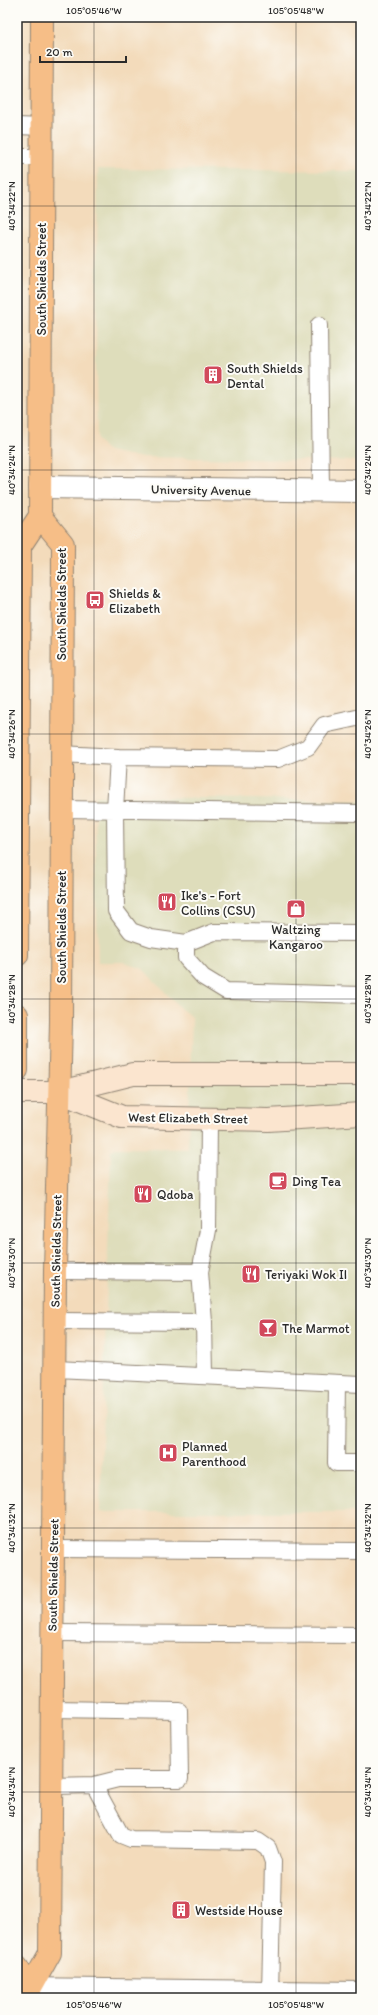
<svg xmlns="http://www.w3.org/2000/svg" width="378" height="2015" viewBox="0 0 378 2015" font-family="Itim,sans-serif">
	<rect width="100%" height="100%" fill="#fdfcf7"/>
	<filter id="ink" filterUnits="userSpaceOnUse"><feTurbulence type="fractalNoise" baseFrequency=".025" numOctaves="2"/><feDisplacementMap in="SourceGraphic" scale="8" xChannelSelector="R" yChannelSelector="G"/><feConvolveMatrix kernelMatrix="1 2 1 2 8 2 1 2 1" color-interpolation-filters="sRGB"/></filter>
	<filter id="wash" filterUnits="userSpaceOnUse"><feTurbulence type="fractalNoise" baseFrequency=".012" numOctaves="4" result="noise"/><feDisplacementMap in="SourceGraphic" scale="16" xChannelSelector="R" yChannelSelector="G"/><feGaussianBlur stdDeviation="0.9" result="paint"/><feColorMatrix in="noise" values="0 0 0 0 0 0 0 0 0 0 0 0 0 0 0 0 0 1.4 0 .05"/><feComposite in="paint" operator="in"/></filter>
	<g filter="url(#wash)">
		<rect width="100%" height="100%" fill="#f3dbbb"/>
		<path fill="#deddbb" d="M 98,169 L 361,171 L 361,461 L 138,457 L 108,451 L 97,440 L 96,364 Z
			M 95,796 L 361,801 L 361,1512 L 100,1512 L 111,1150 L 116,1148 L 188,1149 L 192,1017 L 181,1009 L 143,969 L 125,962 L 98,962 Z"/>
	</g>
	<g filter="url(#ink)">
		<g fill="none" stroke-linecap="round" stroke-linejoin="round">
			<g stroke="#8f8373" stroke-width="18">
				<path id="service" d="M 17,126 L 42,127
					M 17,157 L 41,157
					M 319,325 L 321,491
					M 61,754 L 118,757 L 278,759 L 308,747 L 324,725 L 361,717
					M 118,757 L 115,810 L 116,911 L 131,931 L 151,938 L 186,943
					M 61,809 L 361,813
					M 361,933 L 214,932 L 186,943 L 186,958 L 203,977 L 226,991 L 361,995
					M 55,1271 L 200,1272 L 208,1230 L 209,1120
					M 200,1272 L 204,1322 L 205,1375
					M 55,1321 L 204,1322
					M 56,1369 L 361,1384
					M 337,1384 L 336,1463 L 361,1463
					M 53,1549 L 361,1551
					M 53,1633 L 361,1635
					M 94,1785 L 121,1835 L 131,1839 L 258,1841 L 268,1848 L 273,1862 L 270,1992
					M 52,1786 L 94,1785 L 118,1779 L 180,1779 L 179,1711 L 52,1709"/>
			</g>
			<g stroke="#8f8373" stroke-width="24">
				<path id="minor" d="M 40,487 L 361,491
					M 17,1989 L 361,1993"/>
			</g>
			<g stroke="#8f8373" stroke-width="24">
				<path id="secondary" d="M 17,1092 L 60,1092 L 133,1074 L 361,1074
					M 60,1092 L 122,1117 L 268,1120 L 361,1114"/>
			</g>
			<g stroke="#8f8373" stroke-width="24">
				<path id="primary" d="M 17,955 L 20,546 L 40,516 L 42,17
					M 17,1015 L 17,1070
					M 17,1967 L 30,1989
					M 30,1998 L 30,1989 L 50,1953 L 55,1271 L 61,1021 L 63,544 L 40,516"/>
			</g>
			<use href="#service" stroke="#fff" stroke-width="16"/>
			<use href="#minor" stroke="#fff" stroke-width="22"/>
			<use href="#secondary" stroke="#fbe5cf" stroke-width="22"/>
			<use href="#primary" stroke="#f6be87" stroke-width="22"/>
		</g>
	</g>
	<path fill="none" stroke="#2b2b2b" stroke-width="1" stroke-opacity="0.45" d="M 94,17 L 94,1998M 296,17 L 296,1998M 17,206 L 361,206M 17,470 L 361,470M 17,734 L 361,734M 17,999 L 361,999M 17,1263 L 361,1263M 17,1528 L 361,1528M 17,1792 L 361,1792"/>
	<defs>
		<g id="building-square" transform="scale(1)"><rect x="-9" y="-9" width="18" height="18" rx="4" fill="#d1495b" stroke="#fdfcf7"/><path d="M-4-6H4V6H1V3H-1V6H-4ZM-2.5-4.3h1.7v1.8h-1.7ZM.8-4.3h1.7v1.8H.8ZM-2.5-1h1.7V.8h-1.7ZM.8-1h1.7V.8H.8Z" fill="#fff"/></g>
		<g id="bus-square" transform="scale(1)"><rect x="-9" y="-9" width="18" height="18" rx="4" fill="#d1495b" stroke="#fdfcf7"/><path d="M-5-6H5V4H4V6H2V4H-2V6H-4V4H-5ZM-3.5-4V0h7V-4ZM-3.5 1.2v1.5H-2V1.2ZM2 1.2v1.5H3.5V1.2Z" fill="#fff"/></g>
		<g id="restaurant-square" transform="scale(1)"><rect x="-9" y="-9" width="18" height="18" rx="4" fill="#d1495b" stroke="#fdfcf7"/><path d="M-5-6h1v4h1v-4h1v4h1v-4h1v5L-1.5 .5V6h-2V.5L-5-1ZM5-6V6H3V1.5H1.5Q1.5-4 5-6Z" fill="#fff"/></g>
		<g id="shop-square" transform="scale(1)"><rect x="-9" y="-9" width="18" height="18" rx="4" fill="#d1495b" stroke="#fdfcf7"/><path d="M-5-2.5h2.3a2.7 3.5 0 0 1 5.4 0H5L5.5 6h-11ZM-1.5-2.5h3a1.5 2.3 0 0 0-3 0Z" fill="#fff"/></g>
		<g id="cafe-square" transform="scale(1)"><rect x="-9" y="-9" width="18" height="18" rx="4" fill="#d1495b" stroke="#fdfcf7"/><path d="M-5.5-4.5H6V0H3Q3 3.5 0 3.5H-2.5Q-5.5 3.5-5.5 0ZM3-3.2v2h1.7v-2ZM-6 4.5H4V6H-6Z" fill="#fff"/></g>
		<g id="bar-square" transform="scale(1)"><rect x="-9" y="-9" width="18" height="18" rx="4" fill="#d1495b" stroke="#fdfcf7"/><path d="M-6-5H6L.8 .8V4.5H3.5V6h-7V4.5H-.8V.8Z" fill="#fff"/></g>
		<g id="hospital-square" transform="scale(1)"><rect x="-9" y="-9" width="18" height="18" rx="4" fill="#d1495b" stroke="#fdfcf7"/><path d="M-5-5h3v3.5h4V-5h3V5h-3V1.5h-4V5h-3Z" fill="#fff"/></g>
	</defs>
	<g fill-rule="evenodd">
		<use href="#building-square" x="213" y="375"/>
		<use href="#bus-square" x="95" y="600"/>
		<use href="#restaurant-square" x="167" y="902"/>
		<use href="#shop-square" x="296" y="909"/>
		<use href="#cafe-square" x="278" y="1181"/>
		<use href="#restaurant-square" x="143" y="1194"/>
		<use href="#restaurant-square" x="251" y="1274"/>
		<use href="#bar-square" x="268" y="1328"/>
		<use href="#hospital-square" x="168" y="1453"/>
		<use href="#building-square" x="181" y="1910"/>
	</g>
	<g text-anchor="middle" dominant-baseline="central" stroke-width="4" stroke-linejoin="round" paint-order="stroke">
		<g font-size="13" fill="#2b2b2b" stroke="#fdfcf7">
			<text transform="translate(41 279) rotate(-90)">South Shields Street</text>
			<text transform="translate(201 490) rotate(1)">University Avenue</text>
			<text transform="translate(61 604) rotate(-90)">South Shields Street</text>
			<text transform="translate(61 927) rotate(-90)">South Shields Street</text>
			<text transform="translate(188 1118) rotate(1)">West Elizabeth Street</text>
			<text transform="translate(56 1251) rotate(-89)">South Shields Street</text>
			<text transform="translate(53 1575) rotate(-89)">South Shields Street</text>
		</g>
		<g font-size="13" fill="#2b2b2b" stroke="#fdfcf7" text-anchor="start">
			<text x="227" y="368">South Shields<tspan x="227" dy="15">Dental</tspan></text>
			<text x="109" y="593">Shields &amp;<tspan x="109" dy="15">Elizabeth</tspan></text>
			<text x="181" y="895">Ike's - Fort<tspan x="181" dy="15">Collins (CSU)</tspan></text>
			<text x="296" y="929" text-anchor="middle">Waltzing<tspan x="296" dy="15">Kangaroo</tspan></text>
			<text x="292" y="1181">Ding Tea</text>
			<text x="157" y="1194">Qdoba</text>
			<text x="265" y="1274">Teriyaki Wok II</text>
			<text x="282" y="1328">The Marmot</text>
			<text x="182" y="1446">Planned<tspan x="182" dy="15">Parenthood</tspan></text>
			<text x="195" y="1910">Westside House</text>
		</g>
	</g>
	<rect width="378" height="2015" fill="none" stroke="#fdfcf7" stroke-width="44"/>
	<path d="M40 56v6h86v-6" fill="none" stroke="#2b2b2b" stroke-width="2"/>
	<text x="46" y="56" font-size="12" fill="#2b2b2b" stroke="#fdfcf7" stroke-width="3" paint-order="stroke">20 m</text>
	<rect x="22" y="22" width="334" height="1971" fill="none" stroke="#2b2b2b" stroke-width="1.5"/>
	<g font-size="10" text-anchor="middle" fill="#2b2b2b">
		<text x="94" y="14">105°05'46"W</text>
		<text x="296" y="14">105°05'48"W</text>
		<text transform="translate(367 206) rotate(-90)" y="4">40°34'22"N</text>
		<text transform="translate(11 206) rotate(-90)" y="4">40°34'22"N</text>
		<text transform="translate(11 470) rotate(-90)" y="4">40°34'24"N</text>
		<text transform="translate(367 470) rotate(-90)" y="4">40°34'24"N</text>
		<text transform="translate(11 734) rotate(-90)" y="4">40°34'26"N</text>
		<text transform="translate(367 734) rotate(-90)" y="4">40°34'26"N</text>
		<text transform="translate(11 999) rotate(-90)" y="4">40°34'28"N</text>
		<text transform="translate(367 999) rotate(-90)" y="4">40°34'28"N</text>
		<text transform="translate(11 1263) rotate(-90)" y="4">40°34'30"N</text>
		<text transform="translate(367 1263) rotate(-90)" y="4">40°34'30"N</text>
		<text transform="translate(367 1528) rotate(-90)" y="4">40°34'32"N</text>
		<text transform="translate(11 1528) rotate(-90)" y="4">40°34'32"N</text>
		<text transform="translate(367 1792) rotate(-90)" y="4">40°34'34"N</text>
		<text transform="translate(11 1792) rotate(-90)" y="4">40°34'34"N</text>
		<text x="94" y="2008">105°05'46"W</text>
		<text x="296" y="2008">105°05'48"W</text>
	</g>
</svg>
